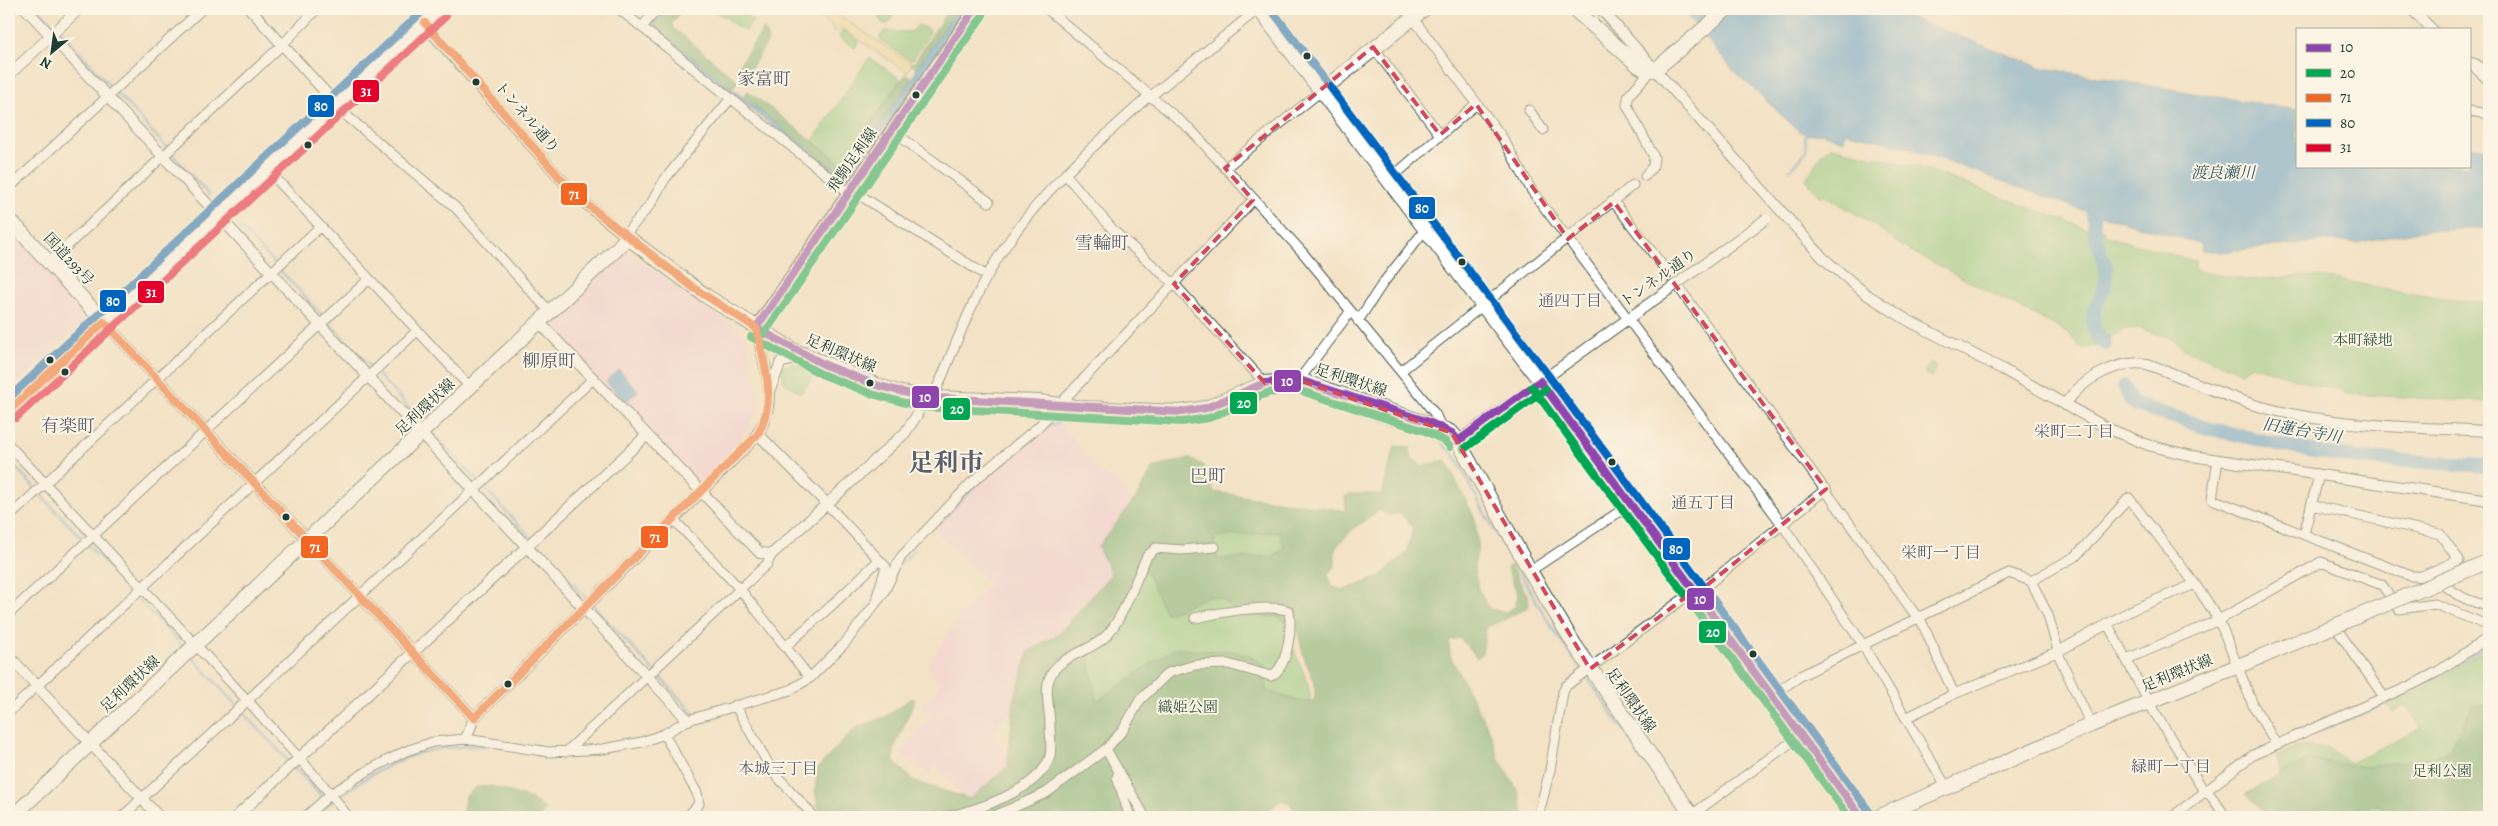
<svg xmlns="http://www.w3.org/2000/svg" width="2498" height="826" viewBox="0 0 2498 826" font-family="Alegreya,'Noto Serif JP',serif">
	<rect width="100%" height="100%" fill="#fcf5e5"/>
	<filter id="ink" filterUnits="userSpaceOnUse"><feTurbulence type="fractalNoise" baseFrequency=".02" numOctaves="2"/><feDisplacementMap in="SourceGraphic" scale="10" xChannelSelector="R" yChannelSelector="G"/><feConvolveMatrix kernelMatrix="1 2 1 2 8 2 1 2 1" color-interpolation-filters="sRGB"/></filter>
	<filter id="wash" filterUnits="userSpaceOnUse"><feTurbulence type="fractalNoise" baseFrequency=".0096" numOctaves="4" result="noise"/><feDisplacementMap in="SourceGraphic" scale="20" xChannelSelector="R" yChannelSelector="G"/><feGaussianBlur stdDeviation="1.12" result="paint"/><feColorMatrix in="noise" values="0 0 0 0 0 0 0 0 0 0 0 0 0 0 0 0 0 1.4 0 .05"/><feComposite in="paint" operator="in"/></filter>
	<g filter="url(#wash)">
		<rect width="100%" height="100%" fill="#f3e2c5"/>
		<path fill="#f3cfde" d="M 9,229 L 87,313 L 86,319 L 9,391 Z
			M 627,251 L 709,310 L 736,327 L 745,337 L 757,388 L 758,410 L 739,443 L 699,483 L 547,326 L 549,320 L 620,252 Z
			M 1060,423 L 1099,473 L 1115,480 L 1130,499 L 1132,514 L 1109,592 L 1017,682 L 1019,695 L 1014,710 L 1002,718 L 997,731 L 997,738 L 1001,747 L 1015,765 L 967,803 L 936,764 L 929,775 L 899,753 L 932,717 L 921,706 L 941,686 L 927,666 L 962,612 L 990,583 L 934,530 L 957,502 L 1045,426 Z"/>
		<path fill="#8dcd84" stroke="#56855c" d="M 714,9 L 732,9 L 753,20 L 745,32 L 729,21 L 730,19 L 713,11 Z
			M880 18a6 6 0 1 1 12 0a6 6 0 1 1-12 0Z
			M 918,25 L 930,30 L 930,33 L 913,59 L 910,60 L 881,40 L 880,37 L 884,31 L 912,32 Z
			M 843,30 L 859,41 L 855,48 L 839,37 Z
			M 869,58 L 901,79 L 842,163 L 839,162 L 813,141 Z
			M 1831,147 L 1922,168 L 2088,229 L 2088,225 L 2104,230 L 2105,236 L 2195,261 L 2195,271 L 2247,280 L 2304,276 L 2322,277 L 2442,299 L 2489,303 L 2489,402 L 2348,394 L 2337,388 L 2316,385 L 2251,365 L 2242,372 L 2186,350 L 2172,339 L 2139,328 L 2127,329 L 2110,337 L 2104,334 L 2090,339 L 2098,345 L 2081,349 L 2069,333 L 1901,246 L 1879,228 L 1825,195 L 1820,196 L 1806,179 L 1821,155 Z
			M 1930,362 L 1937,366 L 1931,377 L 1924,373 Z
			M 798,364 L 818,371 L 801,393 L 785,383 L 781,370 L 783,366 Z
			M 1275,522 L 1310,560 C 1301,586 1285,618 1293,646 C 1298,665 1311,681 1310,701 L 1280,772 L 1233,817 L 980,817 L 1033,770 L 1049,685 L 1095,645 L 1123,605 L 1141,567 L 1207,533 Z
			M 2489,647 L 2489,817 L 2320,817 L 2315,806 L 2280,775 L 2277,756 L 2297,746 L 2330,749 L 2350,763 L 2422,728 L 2405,705 L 2393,713 L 2387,705 L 2423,689 Z"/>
		<path fill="#72b072" stroke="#487653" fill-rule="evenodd" d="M 667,9 L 683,9 L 672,23 L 672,27 L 738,81 L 732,89 L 655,27 L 655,24 Z
			M 949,9 L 958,9 L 917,68 L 910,63 L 914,63 Z
			M 764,28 L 768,41 L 747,74 L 737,68 Z
			M 906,74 L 913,78 L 843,177 L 743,97 L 748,91 L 842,164 Z
			M 1395,446 L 1410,447 L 1411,456 L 1422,467 L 1446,460 L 1475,519 L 1478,547 L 1474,567 L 1478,589 L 1490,609 L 1505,612 L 1515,607 L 1518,595 L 1507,568 L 1511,565 L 1528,597 L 1529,606 L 1506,619 L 1486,627 L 1482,654 L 1477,658 L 1460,638 L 1449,640 L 1450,656 L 1490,732 L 1498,757 L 1519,793 L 1524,817 L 1297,817 L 1290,803 L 1281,800 L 1261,817 L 827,817 L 819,811 L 815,790 L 818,768 L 855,728 L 885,717 L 910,699 L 915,699 L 894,749 L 894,762 L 916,782 L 970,799 L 1007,767 L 1014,701 L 1029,651 L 1059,634 L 1111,574 L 1098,547 L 1138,495 L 1153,468 L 1190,458 L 1203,465 L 1214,492 L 1346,511 L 1345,497 L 1351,494 L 1382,494 ZM 1379,510 L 1390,515 L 1400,513 L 1413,527 L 1407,552 L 1379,577 L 1344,590 L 1333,587 L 1327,574 L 1335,567 L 1335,548 L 1353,529 ZM 1280,532 L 1284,549 L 1272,556 L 1217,559 L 1214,537 ZM 1145,569 L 1166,614 L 1209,596 L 1221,599 L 1244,616 L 1278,617 L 1297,628 L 1304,657 L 1315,683 L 1315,700 L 1303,702 L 1266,691 L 1265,666 C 1232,640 1211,657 1176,647 L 1097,701 L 1088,656 Z
			M 2474,705 L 2489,706 L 2489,817 L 2408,817 L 2389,813 L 2380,805 C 2353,809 2288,826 2266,812 C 2259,807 2252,800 2246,794 L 2309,759 L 2360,767 L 2435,757 L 2449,748 Z
			M 492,786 L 531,799 L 545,809 L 540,817 L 462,817 L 465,797 L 476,787 Z"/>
		<path fill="#eeda9e" stroke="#868c69" d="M 810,9 L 831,10 L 912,64 L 907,72 L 841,28 L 837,32 L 832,29 L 833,26 L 809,11 Z"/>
		<path fill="#5ca2d2" stroke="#3e7083" d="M 662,9 L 667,9 L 655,24 L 655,28 L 843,176 L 913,78 L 917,68 L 958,9 L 968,9 L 848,181 L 842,182 L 649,28 Z
			M 1682,9 L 1888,9 L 2043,68 L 2297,110 L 2297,166 L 2469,166 L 2469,146 L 2489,149 L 2489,228 L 2420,231 L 2356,243 L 2326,241 L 2220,252 L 2201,250 L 2202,244 L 2082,210 L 1907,147 L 1845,132 L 1844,141 L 1821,133 L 1809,135 L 1799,131 L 1734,71 Z
			M 2099,331 L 2109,335 L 2111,342 L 2098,345 L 2090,339 Z
			M 619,370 L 638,391 L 625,402 L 606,381 Z"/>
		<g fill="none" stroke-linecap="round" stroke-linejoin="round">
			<path stroke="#5ca2d2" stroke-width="2.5" d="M 38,9 L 56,27
				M 60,31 L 112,88
				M 116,92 L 168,149
				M 171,153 L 209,195
				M 1790,170 L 1806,152 L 1805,130
				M 240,227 L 276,265
				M 279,269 L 424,424
				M 430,430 L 532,539
				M 9,460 L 36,489
				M 39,493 L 133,593
				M 939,523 L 978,483 L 1047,427 L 1065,419 L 1197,421 L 1228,411 L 1272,393 L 1303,391 L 1351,410 L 1434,435 L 1454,454 L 1482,508 L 1551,626 L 1680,811
				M 536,543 L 588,600
				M 902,563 L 915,549
				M 136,597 L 184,648
				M 592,604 L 695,715
				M 861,628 L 867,624 L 889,591
				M 191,656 L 291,764
				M 2402,696 L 2437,677 L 2489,644
				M 2305,737 L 2383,705
				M 2247,765 L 2259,757
				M 294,768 L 330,804
				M 314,817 C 344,790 391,758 432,750 C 449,747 468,746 486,746"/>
			<path stroke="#5ca2d2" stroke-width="14" d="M 2091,202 L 2096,239 L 2106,269 L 2105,286 L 2094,310 L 2093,323 L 2094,329 L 2105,344
				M 2124,386 L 2131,401 L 2137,405 L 2207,428 L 2291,447 L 2354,458 L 2489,466"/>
		</g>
	</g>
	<g filter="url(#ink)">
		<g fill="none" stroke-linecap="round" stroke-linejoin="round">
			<g stroke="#3f564a" stroke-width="11">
				<path id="minor" d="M 619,9 L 848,192
					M 1047,9 L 1191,130 L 1303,253 L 1424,400 L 1435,414 L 1441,427
					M 1406,9 L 1502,137 L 1532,191 L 1782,524 L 1863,645 L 1947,788
					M 642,27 L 657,9
					M 1373,47 L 1440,135
					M 2474,63 L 2489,72
					M 1151,96 L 1258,9
					M 335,106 L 455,207 L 550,312
					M 1529,110 L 1543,130
					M 2469,111 L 2489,114
					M 891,130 L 989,202
					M 1225,168 L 1321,91
					M 268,170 L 470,387
					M 1066,175 L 1114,231 L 1174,284 L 1265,383
					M 1645,176 L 1653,166 L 1654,157 L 1627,105 L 1629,95 L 1646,76
					M 1388,181 L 1476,104
					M 9,188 L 202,9
					M 850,189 L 987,276
					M 1614,202 L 1672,278 L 1917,617
					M 627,237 L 628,231 L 650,205 L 665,179 L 731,98
					M 50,262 L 283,44 L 317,9
					M 1358,321 L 1383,283 L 1424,231
					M 1401,371 L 1633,185
					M 1299,380 L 1350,312
					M 933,398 C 954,350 972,297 1001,253 C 1040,192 1097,143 1150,95
					M 9,445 L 248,701 L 331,794 L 348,817
					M 2218,460 L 2212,499 L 2411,576 C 2435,575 2446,589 2466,599 C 2474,602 2482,604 2489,607
					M 826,503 L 886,567 L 877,596
					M 2311,505 L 2440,534 L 2459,560 L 2422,576
					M 9,517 L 320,227
					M 673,519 L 740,589 L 810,678
					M 2304,534 L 2319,475
					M 1530,571 L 1631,504
					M 2031,581 L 2048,615 L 2060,658 L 2091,725
					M 9,614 L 369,279
					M 1919,616 L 1954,694
					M 2107,623 L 2153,710 L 2204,791
					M 2339,632 L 2384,697
					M 785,647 L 830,607 L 879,560
					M 2127,659 L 2219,620 L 2321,562 L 2382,585 L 2399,609 L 2435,604 L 2489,626
					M 1772,695 L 1802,675 L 2009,573 L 2031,581 L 2076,556 L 2129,498 L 2195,584 L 2219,620 L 2253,705 L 2276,744
					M 735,705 L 773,772 L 810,812
					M 9,712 L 417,331
					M 1906,718 L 1954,694 L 2059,651 L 2134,609 L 2195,584
					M 664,734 L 697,793 L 699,804 L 687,817
					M 1106,749 L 1145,817
					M 566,752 L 767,564 L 772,554
					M 1118,774 L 1117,777 L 1130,817
					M 2206,789 L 2226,817
					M 122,817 L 594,378
					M 305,817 L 331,794 L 369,770 L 406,751 L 433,742 L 466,739 L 549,752 L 603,749 L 642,742 L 664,734 L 688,720 L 790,690 L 810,678 L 845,643 L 883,594 L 901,557 L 970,484 L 1038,427 L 1253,200
					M 945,817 C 974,811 1041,790 1050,756 C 1052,747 1050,735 1050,726 C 1050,711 1044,690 1050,677 C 1059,655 1090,652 1105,637 C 1124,618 1135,580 1147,556 L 1156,548 L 1182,550 L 1215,547
					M 992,817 L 1046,793 L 1106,749 L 1123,730 L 1140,700 L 1168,673 L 1195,665 L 1228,664 L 1271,676 C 1288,668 1292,628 1289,611 C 1271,603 1216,613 1195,618
					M 1538,817 L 1550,770 L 1563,692 L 1566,686 L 1687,596 L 1701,590 L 1826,489
					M 1689,817 L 1801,735
					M 2172,817 L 2253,755 L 2412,685 L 2437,672 L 2489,637"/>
			</g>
			<g stroke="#3f564a" stroke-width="12">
				<path id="tertiary" d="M 26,9 L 688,720
					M 250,9 L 337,105
					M 411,9 L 575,195 L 627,237
					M 1601,9 L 1823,258 L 1866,294 L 1907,320 L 2002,369 L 2107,428 L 2148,445 L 2192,456 L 2489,500
					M 2411,9 L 2432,29
					M 2469,62 L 2489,80
					M 9,75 L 79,9
					M 539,322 L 760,553 L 772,554 L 905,433 L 917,415 L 922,397
					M 770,389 L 781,362 L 807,357
					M 2065,405 C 2080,380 2118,359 2147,364 C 2184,377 2220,395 2258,406 C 2333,427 2412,427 2489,431
					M 9,411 L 104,322 L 474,718
					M 758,434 L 826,503
					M 1458,441 L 1671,288
					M 9,656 L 159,817
					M 466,739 L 474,718 L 749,444 C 783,408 765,371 756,328
					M 236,817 L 647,435"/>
			</g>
			<g stroke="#3f564a" stroke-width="14">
				<path id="secondary" d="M 756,328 L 975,9"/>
			</g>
			<g stroke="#3f564a" stroke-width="16">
				<path id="primary" d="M 1259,9 L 1540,381 L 1861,817
					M 1574,9 L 1639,66 L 1646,70 L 1655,70 L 1727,9
					M 1321,91 L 1424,9
					M 12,817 L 618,248 L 627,237 L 706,296 L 795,351 L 876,385 L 901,393 L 933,398 L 1039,402 L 1083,408 L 1181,412 L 1206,408 L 1265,383 L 1299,380 L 1446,430 L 1452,433 L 1458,441 L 1530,571 L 1574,644 L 1693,817
					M 1878,817 L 2091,725 L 2263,656"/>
			</g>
			<g stroke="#3f564a" stroke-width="16">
				<path id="trunk" d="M 9,219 L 104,322 L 439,9"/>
			</g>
			<use href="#minor" stroke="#fff" stroke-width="9"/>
			<use href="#tertiary" stroke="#fff" stroke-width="10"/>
			<use href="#secondary" stroke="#fff" stroke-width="11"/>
			<use href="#primary" stroke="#fff" stroke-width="14"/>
			<use href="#trunk" stroke="#fff" stroke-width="14"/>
			<g stroke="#3f564a" stroke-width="12" stroke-linecap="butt">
				<path id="tertiary-bridge" d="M 1671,288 L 1766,219"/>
			</g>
			<g stroke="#3f564a" stroke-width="16" stroke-linecap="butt">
				<path id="primary-bridge" d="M 2263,656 L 2489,561"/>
			</g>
			<use href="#tertiary-bridge" stroke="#fff" stroke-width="10"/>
			<use href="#primary-bridge" stroke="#fff" stroke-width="14"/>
			<g stroke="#fcf5e5" stroke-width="11">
				<path id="bus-1" d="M 756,328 L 825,365 L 876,385 L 922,397 L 1181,412 L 1206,408 L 1265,383 L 1299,380 L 1429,422 L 1452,433 L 1458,441
					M 756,328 L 975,9
					M 1540,381 L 1861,817
					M 1458,441 L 1540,381"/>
			</g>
			<g stroke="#fcf5e5" stroke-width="11">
				<path id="bus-2" d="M 764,334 L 983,15
					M 751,337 L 821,374 L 872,394 L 920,407 L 1182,422 L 1209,418 L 1267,393 L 1298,390 L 1425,431 L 1445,441 L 1450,447
					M 1532,387 L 1849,817
					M 1464,449 L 1546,389"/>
			</g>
			<g stroke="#fcf5e5" stroke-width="11">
				<path id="bus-3" d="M 425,23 L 575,195 L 694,288 L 756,328
					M 104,322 L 474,718
					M 9,411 L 104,322
					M 474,718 L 758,434 C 777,399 765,365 756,328"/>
			</g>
			<g stroke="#fcf5e5" stroke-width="11">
				<path id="bus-4" d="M 1271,9 L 1548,375 L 1869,811
					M 9,398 L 425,9"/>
			</g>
			<g stroke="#fcf5e5" stroke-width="11">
				<path id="bus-5" d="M 16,418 L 446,16"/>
			</g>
			<use href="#bus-1" stroke="#8e44ad" stroke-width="8"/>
			<use href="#bus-2" stroke="#00a651" stroke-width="8"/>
			<use href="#bus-3" stroke="#f26522" stroke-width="8"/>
			<use href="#bus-4" stroke="#0065bd" stroke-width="8"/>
			<use href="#bus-5" stroke="#e4002b" stroke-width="8"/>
		</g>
	</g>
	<path d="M0 0H2498V826H0ZM 1373,47 L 1440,135 L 1476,104 L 1568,239 L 1614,202 L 1826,489 L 1701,590 L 1687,596 L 1590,669 L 1452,433 L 1299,380 L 1265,383 L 1174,284 L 1253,200 L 1225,168 Z" fill="#f3e2c5" fill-opacity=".55" fill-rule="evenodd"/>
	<path fill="none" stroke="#d1495b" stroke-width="4" stroke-dasharray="10 6" stroke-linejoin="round" d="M 1373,47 L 1440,135 L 1476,104 L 1568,239 L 1614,202 L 1826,489 L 1701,590 L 1687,596 L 1590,669 L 1452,433 L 1299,380 L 1265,383 L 1174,284 L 1253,200 L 1225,168 Z"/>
	<g fill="#1f3d34" stroke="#fcf5e5" stroke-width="2">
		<circle cx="1307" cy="56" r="4.5"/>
		<circle cx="476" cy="82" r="4.5"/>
		<circle cx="916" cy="95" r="4.5"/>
		<circle cx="308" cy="145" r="4.5"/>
		<circle cx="1462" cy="262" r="4.5"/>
		<circle cx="50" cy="360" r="4.5"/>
		<circle cx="65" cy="372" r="4.5"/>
		<circle cx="870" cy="383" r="4.5"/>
		<circle cx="1612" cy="462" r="4.5"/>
		<circle cx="286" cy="517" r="4.5"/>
		<circle cx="1753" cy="654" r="4.5"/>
		<circle cx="508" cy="684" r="4.5"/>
	</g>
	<g text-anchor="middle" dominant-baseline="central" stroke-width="4" stroke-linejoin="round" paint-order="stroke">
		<g font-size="15" fill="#1f3d34" stroke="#fcf5e5">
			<text transform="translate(527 117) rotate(49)">トンネル通り</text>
			<text transform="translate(852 160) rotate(-55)">飛駒足利線</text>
			<text transform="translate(69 259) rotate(47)">国道293号</text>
			<text transform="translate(1658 278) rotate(-35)">トンネル通り</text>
			<text transform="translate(841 353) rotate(23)">足利環状線</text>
			<text transform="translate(1351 380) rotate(18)">足利環状線</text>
			<text transform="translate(425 407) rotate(-43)">足利環状線</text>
			<text transform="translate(2177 673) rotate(-22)">足利環状線</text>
			<text transform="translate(130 684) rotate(-43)">足利環状線</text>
			<text transform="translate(1631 700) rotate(55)">足利環状線</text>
		</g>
		<g font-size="15" fill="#355a44" stroke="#fcf5e5">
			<text x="2363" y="340">本町緑地</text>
			<text x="1188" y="707">織姫公園</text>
			<text x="2442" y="771">足利公園</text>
		</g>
		<g font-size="16" font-style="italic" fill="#315b63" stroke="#fcf5e5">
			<text x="2223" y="173">渡良瀬川</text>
			<text transform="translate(2302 431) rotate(10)">旧蓮台寺川</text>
		</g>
		<g font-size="16" fill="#595f6e" stroke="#fcf5e5">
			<text x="1570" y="301">通四丁目</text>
			<text x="2074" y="432">栄町二丁目</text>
			<text x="1703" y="503">通五丁目</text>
			<text x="1941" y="553">栄町一丁目</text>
			<text x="2171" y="767">緑町一丁目</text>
			<text x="778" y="769">本城三丁目</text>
		</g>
		<g font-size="18" fill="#595f6e" stroke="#fcf5e5">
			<text x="764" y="79">家富町</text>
			<text x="1102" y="243">雪輪町</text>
			<text x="549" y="361">柳原町</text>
			<text x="68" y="426">有楽町</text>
			<text x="1208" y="476">巴町</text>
		</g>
		<g font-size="25" font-weight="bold" fill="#595f6e" stroke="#fcf5e5">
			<text x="946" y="463">足利市</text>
		</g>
	</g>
	<g stroke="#fcf5e5" stroke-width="2">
		<rect x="352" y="79" width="28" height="24" rx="5" fill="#e4002b"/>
		<rect x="307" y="94" width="28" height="24" rx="5" fill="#0065bd"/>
		<rect x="560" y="182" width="28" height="24" rx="5" fill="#f26522"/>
		<rect x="1408" y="196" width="28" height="24" rx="5" fill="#0065bd"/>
		<rect x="137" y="280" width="28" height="24" rx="5" fill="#e4002b"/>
		<rect x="99" y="289" width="28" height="24" rx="5" fill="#0065bd"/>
		<rect x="1273" y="369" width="29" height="24" rx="5" fill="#8e44ad"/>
		<rect x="911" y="385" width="29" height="24" rx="5" fill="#8e44ad"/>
		<rect x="1229" y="391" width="29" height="24" rx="5" fill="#00a651"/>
		<rect x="942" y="397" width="29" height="24" rx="5" fill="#00a651"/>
		<rect x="640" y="525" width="29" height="24" rx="5" fill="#f26522"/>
		<rect x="300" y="535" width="29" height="24" rx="5" fill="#f26522"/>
		<rect x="1662" y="537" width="29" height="24" rx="5" fill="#0065bd"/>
		<rect x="1686" y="587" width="29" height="24" rx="5" fill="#8e44ad"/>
		<rect x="1698" y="620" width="29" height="24" rx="5" fill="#00a651"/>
	</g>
	<g font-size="14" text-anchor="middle" font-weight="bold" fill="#fff">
		<text x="366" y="96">31</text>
		<text x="321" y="111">80</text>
		<text x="574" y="199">71</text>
		<text x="1422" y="213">80</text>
		<text x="151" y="297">31</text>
		<text x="113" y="306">80</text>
		<text x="1287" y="386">10</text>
		<text x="925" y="402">10</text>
		<text x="1244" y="408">20</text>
		<text x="957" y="414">20</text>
		<text x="655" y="542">71</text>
		<text x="315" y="552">71</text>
		<text x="1676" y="554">80</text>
		<text x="1700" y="604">10</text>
		<text x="1713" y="637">20</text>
	</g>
	<rect width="2498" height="826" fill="none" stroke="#fcf5e5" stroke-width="30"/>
	<rect x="2296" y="28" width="175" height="140" fill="#fcf5e5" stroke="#a4ab9e"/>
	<rect x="2306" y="44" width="25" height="8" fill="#8e44ad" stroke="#a4ab9e"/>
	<text x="2340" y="52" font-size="15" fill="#1f3d34">10</text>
	<rect x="2306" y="69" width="25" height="8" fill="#00a651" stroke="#a4ab9e"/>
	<text x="2340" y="78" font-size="15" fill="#1f3d34">20</text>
	<rect x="2306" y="94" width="25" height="8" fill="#f26522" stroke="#a4ab9e"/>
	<text x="2340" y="102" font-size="15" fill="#1f3d34">71</text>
	<rect x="2306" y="119" width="25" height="8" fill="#0065bd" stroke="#a4ab9e"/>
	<text x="2340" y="128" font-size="15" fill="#1f3d34">80</text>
	<rect x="2306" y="144" width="25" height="8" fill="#e4002b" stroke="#a4ab9e"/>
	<text x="2340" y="152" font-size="15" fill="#1f3d34">31</text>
	<g transform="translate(52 52) rotate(209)" stroke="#fcf5e5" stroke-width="4" paint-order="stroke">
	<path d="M0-4L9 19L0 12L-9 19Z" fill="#1f3d34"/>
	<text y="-8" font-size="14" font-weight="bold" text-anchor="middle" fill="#1f3d34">N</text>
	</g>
</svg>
